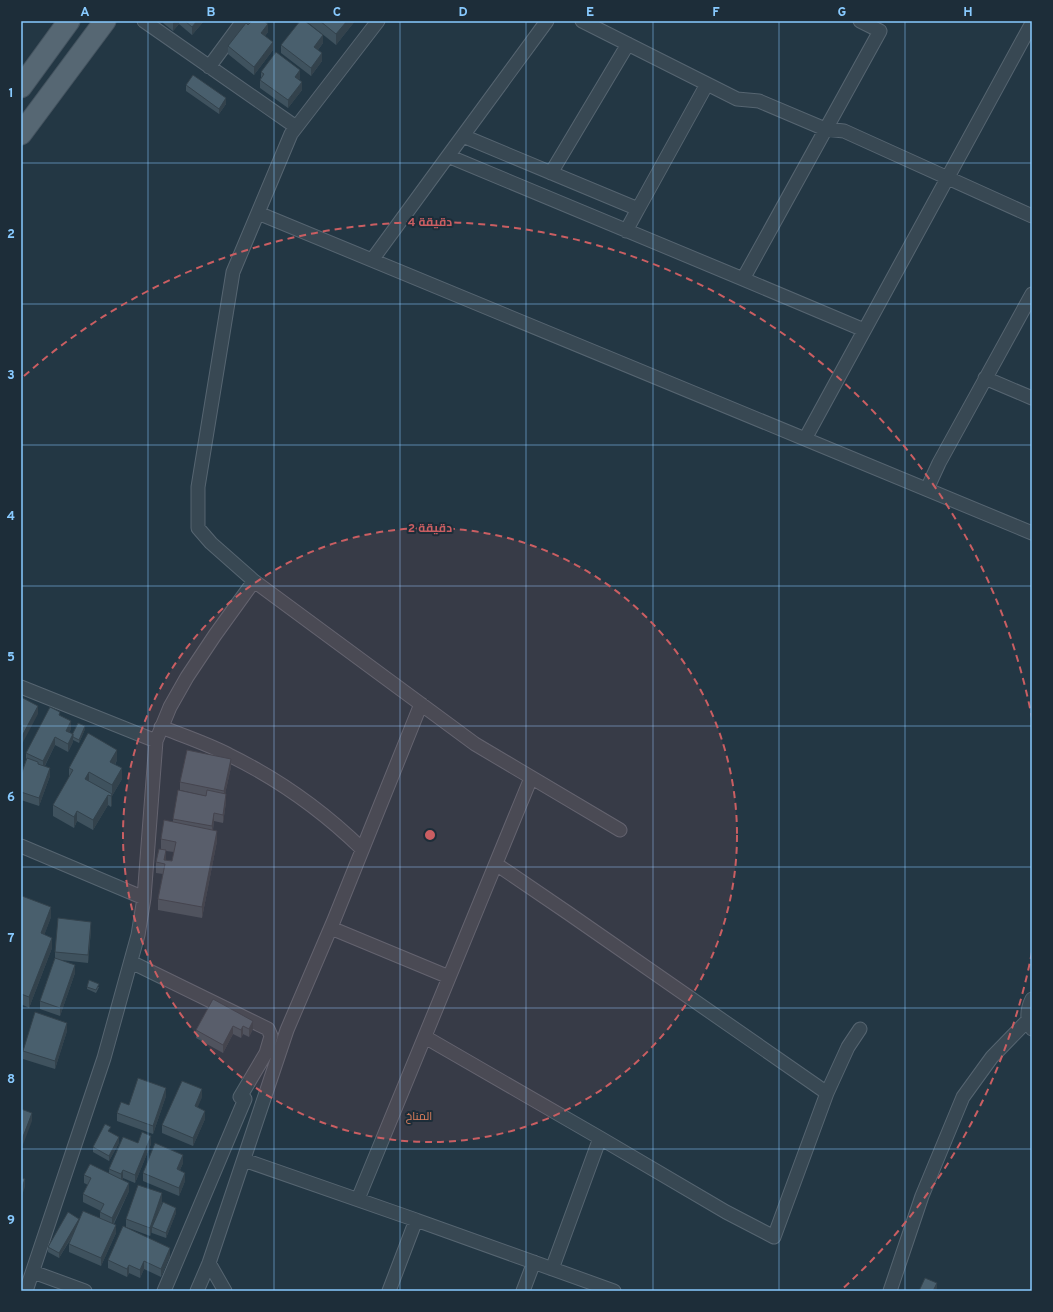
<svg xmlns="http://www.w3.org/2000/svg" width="1053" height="1312" viewBox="0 0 1053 1312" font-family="Overpass,Cairo,sans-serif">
	<rect width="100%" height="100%" fill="#233744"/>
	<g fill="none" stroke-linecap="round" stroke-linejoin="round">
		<g stroke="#566571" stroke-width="15">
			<path id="minor" d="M 144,21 L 296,127
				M 547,21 L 448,156 L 743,279 L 880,31 L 860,21
				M 582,21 L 737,99 L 759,101 L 825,129 L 844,131 L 1032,216
				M 1032,23 L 805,439 L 1032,533
				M 209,67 L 243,21
				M 463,136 L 638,209 L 707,84
				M 551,173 L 628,44
				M 258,213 L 805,439
				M 626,231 L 638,209
				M 372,260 L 448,156
				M 743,279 L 864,330
				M 985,378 L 1032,398
				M 927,489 L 939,463 L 1032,294
				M 254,581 L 475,744 L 620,830
				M 21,687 L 156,741
				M 161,727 C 184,736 208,744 229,755 C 278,779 323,811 362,849
				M 21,846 L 144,898
				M 496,864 L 568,913 L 827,1093 L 848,1047 L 860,1029
				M 331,928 L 449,977
				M 131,962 L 268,1029 L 271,1036 L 266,1053 L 240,1097 L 245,1099 L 164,1291
				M 1032,1029 C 1026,1019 1027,1009 1032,999
				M 425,1037 L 600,1138 L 726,1212 L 774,1237 L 827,1093
				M 244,1160 L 416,1220 L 389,1291
				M 358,1199 L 531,778
				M 416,1220 L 614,1291
				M 209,1263 L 225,1291
				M 552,1269 L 600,1138
				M 33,1272 L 85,1291
				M 26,1291 L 104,1058 L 138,935 L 144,898 L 156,741 L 170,707 L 187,677 L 215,635 L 254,581 L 211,543 L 198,528 L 198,487 L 233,272 L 291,134 L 378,21
				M 197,1291 L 209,1263 L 287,1030 L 334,920 L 421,704
				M 523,1291 L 534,1262
				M 890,1291 L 922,1196 L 963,1097 L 992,1057 L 1027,1021"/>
		</g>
		<g stroke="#455460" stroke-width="23">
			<path id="primary" d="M 21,87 L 69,21
				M 21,134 L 105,21"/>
		</g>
		<use href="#minor" stroke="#384853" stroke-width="13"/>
		<use href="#primary" stroke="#566773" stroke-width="21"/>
	</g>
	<path fill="#3f525e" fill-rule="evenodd" d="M 163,21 L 204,21 L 192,35 L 179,24 L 173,31 L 163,23 Z
		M 306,21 L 355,21 L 336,45 Z
		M 248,25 L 268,32 L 265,36 L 273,50 L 254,75 L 228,54 L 228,46 Z
		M 323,43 L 318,50 L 322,61 L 311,76 L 281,53 L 281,45 Z
		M 261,72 L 300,78 L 299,80 L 302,90 L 288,108 L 260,88 L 260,80 L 261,78 Z
		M 186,85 L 226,104 L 219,114 L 186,91 Z
		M 60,716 L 71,729 L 69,733 L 73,734 L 85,729 L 79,743 L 73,740 L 73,742 L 68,752 L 55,745 L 45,766 L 50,776 L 39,806 L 21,800 L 21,775 L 26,760 L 26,753 Z
		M 117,760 L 115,765 L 122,779 L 112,796 L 112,804 L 111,807 L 108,805 L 93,830 L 77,821 L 74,828 L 53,816 L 53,805 L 69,777 L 69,768 Z
		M 231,767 L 225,794 L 226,802 L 223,823 L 214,821 L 213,830 L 217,841 L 202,918 L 158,910 L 158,899 L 163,874 L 156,873 L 156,862 L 161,849 L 161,839 L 173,822 L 173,819 L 206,796 L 180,790 L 180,782 ZM 166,851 L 174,852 L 172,861 L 166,860 Z
		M 21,899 L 51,917 L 44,935 L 52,948 L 29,1008 L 21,1004 Z
		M 91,930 L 88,963 L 61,960 L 75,973 L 60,1016 L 40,1009 L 40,1001 L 55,958 L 55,952 Z
		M 87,987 L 99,987 L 96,993 L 87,989 Z
		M 213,999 L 253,1029 L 249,1037 L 243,1034 L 241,1038 L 233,1034 L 223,1053 L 196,1038 L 196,1030 Z
		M 67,1031 L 55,1069 L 23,1059 L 23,1051 Z
		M 166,1096 L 153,1134 L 117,1121 L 117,1113 L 129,1105 Z
		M 202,1097 L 197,1107 L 205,1119 L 193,1146 L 162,1133 L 162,1125 Z
		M 110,1132 L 119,1143 L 109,1161 L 93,1152 L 93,1147 Z
		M 138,1143 L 151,1144 L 135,1183 L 123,1178 L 122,1179 L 129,1191 L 114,1224 L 116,1233 L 101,1266 L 69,1252 L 69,1244 L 72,1237 L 59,1258 L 48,1252 L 48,1247 L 79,1219 L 100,1218 L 100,1212 L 101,1211 L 83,1202 L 83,1194 L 88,1185 L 84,1183 L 84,1175 L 109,1173 L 109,1169 Z
		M 183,1163 L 180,1170 L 185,1181 L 179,1196 L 143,1181 L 143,1173 Z
		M 162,1201 L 160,1210 L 176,1213 L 166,1238 L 152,1233 L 152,1231 L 150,1236 L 126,1227 L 126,1219 Z
		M 170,1256 L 161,1277 L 144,1269 L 140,1278 L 129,1273 L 127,1277 L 108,1268 L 108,1260 Z"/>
	<path fill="#33424c" d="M 175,21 L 179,21 L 179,24 L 173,31 L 173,23 Z
		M 197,21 L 204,21 L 192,35 L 192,27 Z
		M 347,21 L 355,21 L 336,45 L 336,34 Z
		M 22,22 L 22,32 L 21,33 L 21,23 Z
		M 268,24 L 268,32 L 261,41 L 261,33 Z
		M 323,35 L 323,43 L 314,55 L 314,47 Z
		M 273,42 L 273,50 L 254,75 L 254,67 Z
		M 322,53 L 322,61 L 311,76 L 311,68 Z
		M 300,70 L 300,78 L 295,85 L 295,77 Z
		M 302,82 L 302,90 L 288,108 L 288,100 Z
		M 226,98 L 226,104 L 219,114 L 219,109 Z
		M 38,706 L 38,714 L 21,746 L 21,738 Z
		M 71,721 L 71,729 L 66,739 L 66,731 Z
		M 85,726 L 85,729 L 79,743 L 79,740 Z
		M 73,734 L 73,742 L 68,752 L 68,744 Z
		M 55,737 L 55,745 L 43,769 L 43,761 Z
		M 117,750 L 117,760 L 110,773 L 110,762 Z
		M 231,759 L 231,767 L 224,799 L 224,791 Z
		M 50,768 L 50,776 L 39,806 L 39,798 Z
		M 122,768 L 122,779 L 112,796 L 112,785 Z
		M 89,772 L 89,783 L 85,779 Z
		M 112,794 L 112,804 L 111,807 L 111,796 Z
		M 226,794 L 226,802 L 223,823 L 223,815 Z
		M 108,795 L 108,805 L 93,830 L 93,820 Z
		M 77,811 L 77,821 L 74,828 L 74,817 Z
		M 214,813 L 214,821 L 212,834 L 212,826 Z
		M 217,831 L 217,841 L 202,918 L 202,907 Z
		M 166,850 L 166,861 L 164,860 Z
		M 51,907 L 51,917 L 41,944 L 41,933 Z
		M 91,922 L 91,930 L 88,963 L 88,955 Z
		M 52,938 L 52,948 L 29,1008 L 29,997 Z
		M 75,965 L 75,973 L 60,1016 L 60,1008 Z
		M 253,1021 L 253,1029 L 249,1037 L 249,1029 Z
		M 67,1023 L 67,1031 L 55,1069 L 55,1061 Z
		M 233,1026 L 233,1034 L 223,1053 L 223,1045 Z
		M 243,1026 L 243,1034 L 241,1038 L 241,1030 Z
		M 22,1028 L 22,1036 L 21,1039 L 21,1031 Z
		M 166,1088 L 166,1096 L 153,1134 L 153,1126 Z
		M 202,1089 L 202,1097 L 195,1114 L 195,1106 Z
		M 205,1111 L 205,1119 L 193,1146 L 193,1138 Z
		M 32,1113 L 32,1121 L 21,1150 L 21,1142 Z
		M 151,1136 L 151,1144 L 135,1183 L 135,1175 Z
		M 119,1137 L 119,1143 L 109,1161 L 109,1156 Z
		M 183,1155 L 183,1163 L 177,1177 L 177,1169 Z
		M 123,1170 L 123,1178 L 121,1182 L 121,1174 Z
		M 185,1173 L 185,1181 L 179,1196 L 179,1188 Z
		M 25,1179 L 25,1187 L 21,1198 L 21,1190 Z
		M 129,1183 L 129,1191 L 112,1226 L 112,1218 Z
		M 162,1193 L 162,1201 L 153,1228 L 152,1227 L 152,1231 L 150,1236 L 150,1228 Z
		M 176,1208 L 176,1213 L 166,1238 L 166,1233 Z
		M 79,1219 L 79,1224 L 59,1258 L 59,1253 Z
		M 116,1225 L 116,1233 L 101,1266 L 101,1258 Z
		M 170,1248 L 170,1256 L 161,1277 L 161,1269 Z
		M 144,1261 L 144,1269 L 140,1278 L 140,1270 Z
		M 129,1265 L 129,1273 L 127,1277 L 127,1269 Z
		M 937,1283 L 937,1288 L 936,1291 L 933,1291 Z"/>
	<path fill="#495f6d" stroke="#33424c" d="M 185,21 L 197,21 L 192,27 Z
		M 252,21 L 264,21 L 268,24 L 261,33 L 273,42 L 254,67 L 228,46 L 246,23 L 248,25 Z
		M 300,21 L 305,21 L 323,35 L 314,47 L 322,53 L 311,68 L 281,45 Z
		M 320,21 L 347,21 L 336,34 Z
		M 276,52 L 300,70 L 295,77 L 302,82 L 288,100 L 260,80 L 264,74 L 261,72 Z
		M 193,75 L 226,98 L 219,109 L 186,85 Z
		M 21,697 L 38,706 L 21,738 Z
		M 50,707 L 60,712 L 59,715 L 71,721 L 66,731 L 73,734 L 68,744 L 55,737 L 43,761 L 26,753 Z
		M 78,723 L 85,726 L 79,740 L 73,737 L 73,734 L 72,735 Z
		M 88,733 L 117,750 L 110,762 L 122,768 L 112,785 L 89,772 L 85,779 L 112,794 L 111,796 L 108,795 L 93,820 L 77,811 L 74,817 L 53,805 L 73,770 L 69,768 Z
		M 187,750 L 231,759 L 224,791 L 180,782 Z
		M 27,758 L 38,762 L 38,764 L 50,768 L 39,798 L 21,792 L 21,775 Z
		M 178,790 L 206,796 L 207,790 L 226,794 L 223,815 L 214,813 L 212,826 L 173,819 Z
		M 164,820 L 217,831 L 202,907 L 158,899 L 165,864 L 156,862 L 159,849 L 166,850 L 164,860 L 172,861 L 176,842 L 161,839 Z
		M 22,896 L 51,907 L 41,933 L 52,938 L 29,997 L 21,994 L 21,899 Z
		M 58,918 L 91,922 L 88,955 L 55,952 Z
		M 55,958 L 75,965 L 60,1008 L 40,1001 Z
		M 89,980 L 99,984 L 96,990 L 87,987 Z
		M 213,999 L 253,1021 L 249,1029 L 243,1026 L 241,1030 L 233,1026 L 223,1045 L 196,1030 Z
		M 35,1012 L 67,1023 L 55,1061 L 23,1051 Z
		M 138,1078 L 166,1088 L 153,1126 L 117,1113 L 121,1102 L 129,1105 Z
		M 182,1081 L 202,1089 L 195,1106 L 205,1111 L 193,1138 L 162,1125 Z
		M 21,1109 L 32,1113 L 21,1142 Z
		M 105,1124 L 111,1127 L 108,1131 L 119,1137 L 109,1156 L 93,1147 Z
		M 142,1132 L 151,1136 L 135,1175 L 123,1170 L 121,1174 L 109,1169 L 123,1137 L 138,1143 Z
		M 155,1143 L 183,1155 L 177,1169 L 185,1173 L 179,1188 L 143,1173 Z
		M 90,1164 L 129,1183 L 112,1218 L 100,1212 L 104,1204 L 83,1194 L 91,1178 L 84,1175 Z
		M 21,1178 L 25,1179 L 21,1190 Z
		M 138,1185 L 162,1193 L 150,1228 L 126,1219 Z
		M 163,1202 L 176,1208 L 166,1233 L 152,1227 Z
		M 83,1211 L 116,1225 L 101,1258 L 69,1244 Z
		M 68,1212 L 79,1219 L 59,1253 L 48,1247 Z
		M 123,1226 L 170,1248 L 161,1269 L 144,1261 L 140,1270 L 129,1265 L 127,1269 L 108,1260 Z
		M 925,1278 L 937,1283 L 933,1291 L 919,1291 Z"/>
	<path fill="none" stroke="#88caff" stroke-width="1" stroke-opacity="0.55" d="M 148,21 L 148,1291M 274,21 L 274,1291M 400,21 L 400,1291M 526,21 L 526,1291M 653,21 L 653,1291M 779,21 L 779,1291M 905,21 L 905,1291M 21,163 L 1032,163M 21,304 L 1032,304M 21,445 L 1032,445M 21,586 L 1032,586M 21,726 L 1032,726M 21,867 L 1032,867M 21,1008 L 1032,1008M 21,1149 L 1032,1149"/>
	<circle cx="430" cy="835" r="307" fill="#ca5e62" fill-opacity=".12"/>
	<g fill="none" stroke="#ca5e62" stroke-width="2" stroke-dasharray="7 5">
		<circle cx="430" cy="835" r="307"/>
		<path d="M1032 952A613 613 0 0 1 840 1291M24 376A613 613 0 0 1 1032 718"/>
	</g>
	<g text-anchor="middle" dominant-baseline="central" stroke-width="4" stroke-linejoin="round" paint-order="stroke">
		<g font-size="11" fill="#e1805c" stroke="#1d2d39">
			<text x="419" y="1117">المناخ</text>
		</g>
	</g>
	<circle cx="430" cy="835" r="6" fill="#ca5e62" stroke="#1d2d39" stroke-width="2"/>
	<g font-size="12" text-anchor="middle" font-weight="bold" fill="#ca5e62" stroke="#1d2d39" stroke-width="4" stroke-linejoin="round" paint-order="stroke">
		<text x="430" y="226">4 دقيقة</text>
		<text x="430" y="532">2 دقيقة</text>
	</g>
	<rect width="1053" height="1312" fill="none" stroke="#1d2d39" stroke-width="44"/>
	<rect x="22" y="22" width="1009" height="1268" fill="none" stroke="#88caff" stroke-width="1.5"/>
	<g font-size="13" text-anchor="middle" font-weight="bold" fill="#88caff">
		<text x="85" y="16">A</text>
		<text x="211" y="16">B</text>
		<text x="337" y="16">C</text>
		<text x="463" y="16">D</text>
		<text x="590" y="16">E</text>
		<text x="716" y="16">F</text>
		<text x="842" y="16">G</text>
		<text x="968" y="16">H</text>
		<text x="11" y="97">1</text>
		<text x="11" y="238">2</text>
		<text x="11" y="379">3</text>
		<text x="11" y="520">4</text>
		<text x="11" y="661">5</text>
		<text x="11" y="801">6</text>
		<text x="11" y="942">7</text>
		<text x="11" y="1083">8</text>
		<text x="11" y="1224">9</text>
	</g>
</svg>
